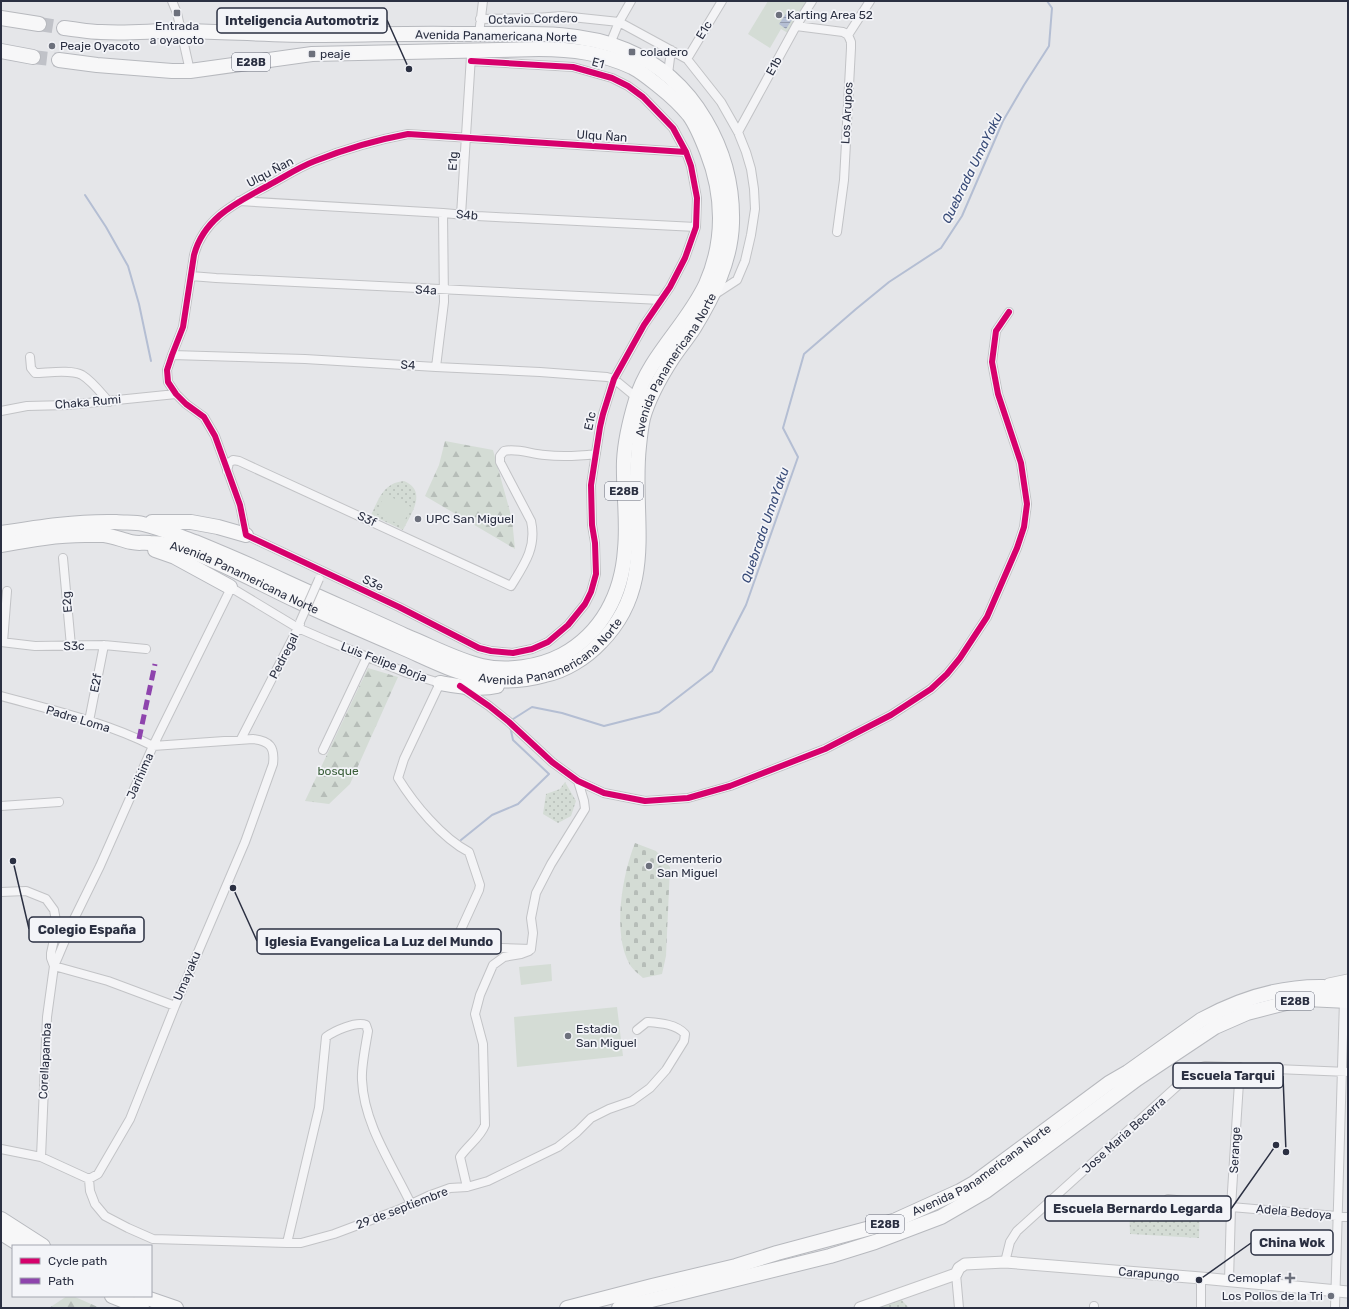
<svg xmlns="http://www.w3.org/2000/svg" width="1349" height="1309" viewBox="0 0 1349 1309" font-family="Rubik,sans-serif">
	<defs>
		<pattern id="forest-firs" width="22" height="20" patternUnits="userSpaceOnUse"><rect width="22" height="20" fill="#d4dcd5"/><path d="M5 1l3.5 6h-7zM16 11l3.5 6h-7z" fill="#b6bdb8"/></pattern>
		<pattern id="cemetery-stones" width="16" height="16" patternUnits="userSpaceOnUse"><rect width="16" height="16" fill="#d4dcd5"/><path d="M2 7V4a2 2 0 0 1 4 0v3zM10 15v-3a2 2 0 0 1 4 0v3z" fill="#b6bdb8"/></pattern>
		<pattern id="park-dots" width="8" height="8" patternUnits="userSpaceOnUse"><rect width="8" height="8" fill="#d4dcd5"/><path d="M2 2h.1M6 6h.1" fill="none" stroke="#b6bdb8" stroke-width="1.8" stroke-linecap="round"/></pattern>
		<pattern id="water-rules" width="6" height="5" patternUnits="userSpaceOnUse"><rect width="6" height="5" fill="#b4bed3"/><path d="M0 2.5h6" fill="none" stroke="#939bad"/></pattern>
	</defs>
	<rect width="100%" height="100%" fill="#e5e6e9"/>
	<path fill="url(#forest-firs)" d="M 445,441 L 493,450 L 512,519 L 515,549 L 425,496 L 439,465 Z
		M 368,668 L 398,677 L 350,784 L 329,804 L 305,801 Z
		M 67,1296 L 73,1296 L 100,1308 L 49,1308 Z"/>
	<path fill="url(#cemetery-stones)" d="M 635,843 L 656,851 L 670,867 L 666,956 L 662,974 L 643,978 C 639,974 633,970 630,965 C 612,934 622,875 635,843 Z"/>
	<path fill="url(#park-dots)" d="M 404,481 C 428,491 411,514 403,530 L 371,515 C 379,499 383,483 404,481 Z
		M 565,782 L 576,801 L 571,816 L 558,823 L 543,814 L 546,794 L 560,789 Z
		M 1129,1201 L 1200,1206 L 1199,1238 L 1130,1234 Z
		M 898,1296 L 909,1308 L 865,1308 Z"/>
	<path fill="#d4dcd5" d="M 768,1 L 807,1 L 788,33 L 781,29 L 770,48 L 748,34 Z
		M 385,494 L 411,507 L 402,526 L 376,513 Z
		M 551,964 L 552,981 L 521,985 L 519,967 Z
		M 617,1007 L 623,1056 L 517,1067 L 514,1017 Z"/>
	<path fill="url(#water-rules)" d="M 788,11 L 795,15 L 786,29 L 779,24 Z"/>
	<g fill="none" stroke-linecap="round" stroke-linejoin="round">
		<path stroke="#b4bed3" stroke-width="2" d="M 85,195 L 106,227 L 128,266 L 139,304 L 151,361
			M 510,721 L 532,707 L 562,713 L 604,726 L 659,712 L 712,671 L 746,605 L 798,457 L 783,428 L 804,354 L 856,309 L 889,282 L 941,248 L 962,216 L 1003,121 L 1024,85 L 1049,46 L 1052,8 L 1047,1
			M 461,840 L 492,815 L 518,804 L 549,774 L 513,740 L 510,726"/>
		<path stroke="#c0c2c8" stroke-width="14" stroke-dasharray="14 7" stroke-linecap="butt" d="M 39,24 L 64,28
			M 33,57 L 59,60"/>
		<g stroke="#c2c3c6" stroke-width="10">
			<path id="street" d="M 172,1 L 177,13 L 190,71
				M 480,19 L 536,18 L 562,16 L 619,22 L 687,59 L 721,102 L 738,132 L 746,152 L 751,169 L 754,189 L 755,209 L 751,235 L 745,261 L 737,280 L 714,295
				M 796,26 L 843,32 L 848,35
				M 479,34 L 483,1
				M 610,44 L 619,22 L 631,1
				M 687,59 L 722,1
				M 471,61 L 573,67 L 612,78 L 628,86 L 643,97 L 673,128 L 686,152 L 691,166 L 697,198 L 696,227 L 685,258 L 670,287 L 644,325 L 614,379 L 603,414 L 600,427 L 591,485 L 592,525 L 595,543 L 596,574 L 591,592 L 585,604 L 568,625 L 548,642 L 532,649 L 513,653 L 491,651 L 479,648 L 399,607 L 246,535 L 240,505 L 215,436 L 204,417 L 186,404 L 176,394 L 168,382 L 167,370 L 172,355 L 183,327 L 194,255 C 204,217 238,202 269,185 C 284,177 299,167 315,161 C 345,149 376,140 408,134 L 686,152
				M 668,74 L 671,50
				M 738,132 L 796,26 L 812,1
				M 239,201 L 443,213 L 477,216 L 696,227
				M 461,215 L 471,56
				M 837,232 L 844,180 L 851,48 L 851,42 L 848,35 L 870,1
				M 191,276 L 216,278 L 661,300
				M 172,355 L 305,359 L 436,367 L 540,372 L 607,377 L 614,379 L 637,398
				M 30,357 L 31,368 L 35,373 C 47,373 71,369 82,375 C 92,381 101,393 109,402
				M 436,367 L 444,302 L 443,213
				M 1,411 L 27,406 L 68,405 L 176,394
				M 227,471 L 229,463 L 233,460 L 239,461 L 511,586 C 524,565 537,547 531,521 L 500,462 L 500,456 L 504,451 C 517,448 531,454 545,455 C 562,457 579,456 596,454
				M 63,558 L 71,646
				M 230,587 L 298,628 L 328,641 L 407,673 L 440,683 L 404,759 L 398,778 C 414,804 442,838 469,852 L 480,885 L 479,890 L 458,936 L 460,941 L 468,947 L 531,949
				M 1,642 L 35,646 L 104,645 L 146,649
				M 3,642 L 7,591
				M 464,689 L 489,706 L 509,722 L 552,762 L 578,781 L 604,793 L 645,801 L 688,798 L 730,786 L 825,749 L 891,715 L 931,689 L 947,674 L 960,658 L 987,617 L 1017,548 L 1024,527 L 1027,504 L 1021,463 L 998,394 L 992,362 L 996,331 L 1009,312
				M 1,696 C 52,710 105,722 153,746 L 253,739 C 270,741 275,747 273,764 L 245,842 L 175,1006 L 130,1119 L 98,1174 L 89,1179 L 41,1157 L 1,1149
				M 89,721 L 104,645
				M 241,739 L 300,624
				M 323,750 L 367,657
				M 1,806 L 59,802
				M 1,892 L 26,891 L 46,899 L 54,910 L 57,926 L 51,953 L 51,958 L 54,966 L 47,1017 L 41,1157
				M 175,1006 L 108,981 L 54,966 L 58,957 L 74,919 L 100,866 L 153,746 L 231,588
				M 89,1179 L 90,1191 L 95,1204 L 105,1216 L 128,1228 L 153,1239 L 287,1243 L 301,1243 L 334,1234 L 398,1210 L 428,1196 L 450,1188 L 467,1187 L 488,1181 L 558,1147 L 577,1132 L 591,1118 L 609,1109 L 632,1101 L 650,1088 L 666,1070 L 684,1041 L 685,1034 C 676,1024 660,1023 647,1022 L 637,1030
				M 467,1187 L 460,1157 C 468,1145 480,1138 485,1125 L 483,1044 L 475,1014 L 480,995 L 493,965 L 504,957 L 521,954 L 529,951 L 531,949 L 533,933 L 531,918 L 536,893 L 551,864 L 585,809 L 584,801 L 578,781
				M 1168,1199 L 1231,1207 L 1348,1217
				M 287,1243 L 319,1108 L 326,1037 C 334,1031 356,1021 366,1025 L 368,1031 C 366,1044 361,1067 362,1080 C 364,1125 392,1164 411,1204
				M 1005,1262 L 1010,1242 L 1017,1231 L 1196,1069 L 1205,1066 L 1348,1072
				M 956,1274 L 959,1308
				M 1201,1278 L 1201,1308
				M 1229,1281 L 1231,1207 L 1240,1067
				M 1094,1306 L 1094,1308
				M 1335,1308 L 1344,1000"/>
		</g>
		<g stroke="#c2c3c6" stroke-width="13">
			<path id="secondary" d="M 1329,984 L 1348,980
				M 860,1308 L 956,1274 L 959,1268 L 965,1264 L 1005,1262 L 1201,1278 L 1348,1292"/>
		</g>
		<g stroke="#b7b9be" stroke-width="16">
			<g id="highway">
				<path d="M 1,18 L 39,24"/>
				<path d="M 1,51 L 33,57"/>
				<path d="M 152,522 L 191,522 L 218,527 L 246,535"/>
				<path d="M 1,533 C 39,527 77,521 116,522 C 125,523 135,522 143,524 C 161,528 178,536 195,542 C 224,554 253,566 282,580 C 323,599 365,617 406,636 C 431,646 456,660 482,666 C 507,672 539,667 562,655 C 602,633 622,594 625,549 C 628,520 623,490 624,461 C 625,440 630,420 636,400 C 649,356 687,325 706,284 C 725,241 724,195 707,152 C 702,139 697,126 689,115 C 680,104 670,95 660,87 C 651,80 642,72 632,67 C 601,53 573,49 539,49 L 312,54 L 190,71 L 172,71 L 97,65 L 59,60"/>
				<path id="s1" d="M 1,545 C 29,540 56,535 85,535 C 91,535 97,535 104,535 C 113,536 122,540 131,542 C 141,544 140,542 150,543 C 162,543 175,546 187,550 C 225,564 261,584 297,601 C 331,617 366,632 401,647 C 429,659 458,675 489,679 C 507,682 527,680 545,675 C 565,671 586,658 601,642 C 658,584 631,516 639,446 C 640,436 641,427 643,418 C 649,397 661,376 672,359 C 679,348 687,339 694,328 C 713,297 731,261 732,223 C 734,151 694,78 626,50 C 575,28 513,35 459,34 C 412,33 365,35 318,35 C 274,35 230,32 186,31 C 158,30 130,34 101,32 C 89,32 76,29 64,28"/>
				<path d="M 155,550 L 175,557 L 230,587"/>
				<path d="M 440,683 C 458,686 479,690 497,686"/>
				<path d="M 1,1219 L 43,1246"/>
				<path d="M 1,1233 L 22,1246"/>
				<path d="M 112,1296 L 142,1308"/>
				<path d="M 141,1296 L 176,1308"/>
				<path id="s2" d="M 567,1308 L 652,1286 L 736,1266 L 777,1253 L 874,1227 L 896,1220 L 960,1191 L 974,1183 L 1109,1083 L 1128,1072 L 1201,1020 C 1239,999 1280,986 1324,987 C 1332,987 1340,987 1348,989"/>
				<path d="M 619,1308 L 830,1256 L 875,1242 L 941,1217 L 986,1191 L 1137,1079 L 1215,1027 L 1247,1013 L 1290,1002 L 1307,999 L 1348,1001"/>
			</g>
		</g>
		<use href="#street" stroke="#f4f4f6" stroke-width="8"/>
		<use href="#secondary" stroke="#f7f7f8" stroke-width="11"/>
		<use href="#highway" stroke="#f7f7f8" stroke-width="14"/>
		<g stroke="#c2c3c6" stroke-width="10" stroke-linecap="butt">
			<path id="street-bridge" d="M 300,622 L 319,579"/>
		</g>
		<use href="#street-bridge" stroke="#f4f4f6" stroke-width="8"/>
		<path stroke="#8e44ad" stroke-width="5" stroke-dasharray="10 5" stroke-linecap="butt" d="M 139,739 L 155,664"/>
		<g stroke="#f3f4f8" stroke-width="8">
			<path id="cycleway" d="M 471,61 L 573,67 L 612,78 L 628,86 L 643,97 L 673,128 L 686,152 L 691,166 L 697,198 L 696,227 L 685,258 L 670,287 L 644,325 L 614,379 L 603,414 L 600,427 L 591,485 L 592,525 L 595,543 L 596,574 L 591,592 L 585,604 L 568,625 L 548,642 L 532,649 L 513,653 L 491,651 L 479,648 L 399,607 L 246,535 L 240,505 L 215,436 L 204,417 L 186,404 L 176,394 L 168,382 L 167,370 L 172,355 L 183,327 L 194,255 C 204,217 238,202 269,185 C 284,177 299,167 315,161 C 345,149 376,140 408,134 L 686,152
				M 460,686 L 489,706 L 509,722 L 552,762 L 578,781 L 604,793 L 645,801 L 688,798 L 730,786 L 825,749 L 891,715 L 931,689 L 947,674 L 960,658 L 987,617 L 1017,548 L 1024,527 L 1027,504 L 1021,463 L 998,394 L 992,362 L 996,331 L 1009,312"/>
		</g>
		<use href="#cycleway" stroke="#d6006c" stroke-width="6"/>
	</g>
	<g fill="#6c707c" stroke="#f3f4f8" stroke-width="1.5">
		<rect x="173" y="9" width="8" height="8" rx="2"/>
		<circle cx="779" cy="15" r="4"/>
		<circle cx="52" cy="46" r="4"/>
		<rect x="628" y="48" width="8" height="8" rx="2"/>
		<rect x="308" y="50" width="8" height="8" rx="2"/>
		<circle cx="418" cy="519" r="4"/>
		<circle cx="649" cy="866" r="4"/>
		<circle cx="568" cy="1036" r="4"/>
		<path d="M1288 1272h4v4h4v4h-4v4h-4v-4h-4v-4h4z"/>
		<circle cx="1331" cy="1296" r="4"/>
	</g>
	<g text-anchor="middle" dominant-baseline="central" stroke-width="3.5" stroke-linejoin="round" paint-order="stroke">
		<g fill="#f3f4f8" stroke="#676b79" stroke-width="1">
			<rect x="232" y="53" width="38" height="18" rx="3"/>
			<rect x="605" y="482" width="38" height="18" rx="3"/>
			<rect x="1276" y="992" width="38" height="18" rx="3"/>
			<rect x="866" y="1215" width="38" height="18" rx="3"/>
		</g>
		<g font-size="11" font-weight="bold" fill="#2b3042">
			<text x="251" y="62">E28B</text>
			<text x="624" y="491">E28B</text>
			<text x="1295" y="1001">E28B</text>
			<text x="885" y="1224">E28B</text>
		</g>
		<g font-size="12" fill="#2b3042" stroke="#f3f4f8" text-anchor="start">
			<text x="787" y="15">Karting Area 52</text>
			<text x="177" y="26" text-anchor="middle">Entrada<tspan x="177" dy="14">a oyacoto</tspan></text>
			<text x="60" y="46">Peaje Oyacoto</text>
			<text x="640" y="52">coladero</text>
			<text x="320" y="54">peaje</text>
			<text x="426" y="519">UPC San Miguel</text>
			<text x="657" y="859">Cementerio<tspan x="657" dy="14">San Miguel</tspan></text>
			<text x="576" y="1029">Estadio<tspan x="576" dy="14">San Miguel</tspan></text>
			<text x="1281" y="1278" text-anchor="end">Cemoplaf</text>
			<text x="1323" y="1296" text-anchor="end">Los Pollos de la Tri</text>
		</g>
		<g font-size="12" fill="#2b3042" stroke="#f3f4f8">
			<text transform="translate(533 19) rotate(-1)">Octavio Cordero</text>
			<text transform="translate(704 30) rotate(-59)">E1c</text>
			<text transform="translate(496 36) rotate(1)">Avenida Panamericana Norte</text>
			<text transform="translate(598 63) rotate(15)">E1</text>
			<text transform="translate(774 66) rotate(-61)">E1b</text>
			<text transform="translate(847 113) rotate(-87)">Los Arupos</text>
			<text transform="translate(602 136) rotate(4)">Ulqu Ñan</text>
			<text transform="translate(453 161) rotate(-87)">E1g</text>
			<text transform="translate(270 172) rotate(-28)">Ulqu Ñan</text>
			<text transform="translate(467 215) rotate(5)">S4b</text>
			<text transform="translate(426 290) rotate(3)">S4a</text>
			<text transform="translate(408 365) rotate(4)">S4</text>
			<text stroke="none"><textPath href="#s1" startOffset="936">Avenida Panamericana Norte</textPath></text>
			<text transform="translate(88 402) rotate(-5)">Chaka Rumi</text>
			<text transform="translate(590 421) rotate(-78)">E1c</text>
			<text transform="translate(367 519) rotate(25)">S3f</text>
			<text stroke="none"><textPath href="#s1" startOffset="252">Avenida Panamericana Norte</textPath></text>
			<text transform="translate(373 583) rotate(25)">S3e</text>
			<text transform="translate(67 602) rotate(-95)">E2g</text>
			<text stroke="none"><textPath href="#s1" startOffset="588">Avenida Panamericana Norte</textPath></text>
			<text transform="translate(74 646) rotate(-1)">S3c</text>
			<text transform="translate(284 656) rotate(-63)">Pedregal</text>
			<text transform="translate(384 662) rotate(21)">Luis Felipe Borja</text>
			<text transform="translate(96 683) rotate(-79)">E2f</text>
			<text transform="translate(78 719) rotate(17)">Padre Loma</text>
			<text transform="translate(140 776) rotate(-66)">Jarihima</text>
			<text transform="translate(187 976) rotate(-67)">Umayaku</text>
			<text transform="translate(45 1061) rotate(-87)">Corellapamba</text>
			<text transform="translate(1124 1135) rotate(-42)">Jose Maria Becerra</text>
			<text transform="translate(1235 1150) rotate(-87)">Serange</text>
			<text stroke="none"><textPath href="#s2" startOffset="440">Avenida Panamericana Norte</textPath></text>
			<text transform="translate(402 1208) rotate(-21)">29 de septiembre</text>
			<text transform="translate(1294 1212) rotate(5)">Adela Bedoya</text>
			<text transform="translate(1149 1274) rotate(5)">Carapungo</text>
		</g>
		<g font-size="12" fill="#3a5e39" stroke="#f3f4f8">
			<text x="338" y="771">bosque</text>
		</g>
		<g font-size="13" font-style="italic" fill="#364976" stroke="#f3f4f8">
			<text transform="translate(972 168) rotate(-64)">Quebrada UmaYaku</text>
			<text transform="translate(765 525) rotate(-71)">Quebrada UmaYaku</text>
		</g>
	</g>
	<path fill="none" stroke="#2b3042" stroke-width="1.5" d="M409 69L387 20M13 861L29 929M233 888L257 941M1286 1152L1283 1076M1276 1145L1231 1209M1199 1280L1251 1243"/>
	<g fill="#2b3042" stroke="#f3f4f8" stroke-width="1.5">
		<circle cx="409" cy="69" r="4"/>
		<circle cx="13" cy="861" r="4"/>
		<circle cx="233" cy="888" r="4"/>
		<circle cx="1286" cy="1152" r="4"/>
		<circle cx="1276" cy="1145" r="4"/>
		<circle cx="1199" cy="1280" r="4"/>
	</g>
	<g fill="#f3f4f8" stroke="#2b3042" stroke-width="1.5">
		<rect x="217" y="8" width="170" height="25" rx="4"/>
		<rect x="29" y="917" width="115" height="25" rx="4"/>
		<rect x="257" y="929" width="244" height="25" rx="4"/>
		<rect x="1173" y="1063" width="110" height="25" rx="4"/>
		<rect x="1045" y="1196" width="186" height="25" rx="4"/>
		<rect x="1251" y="1230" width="82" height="25" rx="4"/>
	</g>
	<g font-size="13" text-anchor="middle" font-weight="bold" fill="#2b3042">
		<text x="302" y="25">Inteligencia Automotriz</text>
		<text x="87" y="934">Colegio España</text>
		<text x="379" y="946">Iglesia Evangelica La Luz del Mundo</text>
		<text x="1228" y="1080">Escuela Tarqui</text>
		<text x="1138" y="1213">Escuela Bernardo Legarda</text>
		<text x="1292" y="1247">China Wok</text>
	</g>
	<rect width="1349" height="1309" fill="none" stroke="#2b3042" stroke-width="4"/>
	<rect x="12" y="1245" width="140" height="52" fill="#f3f4f8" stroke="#a3a6af"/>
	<rect x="20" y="1258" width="20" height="6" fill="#d6006c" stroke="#a3a6af"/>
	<text x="48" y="1265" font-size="12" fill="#2b3042">Cycle path</text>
	<rect x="20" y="1278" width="20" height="6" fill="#8e44ad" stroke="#a3a6af"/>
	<text x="48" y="1285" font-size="12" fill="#2b3042">Path</text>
</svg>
